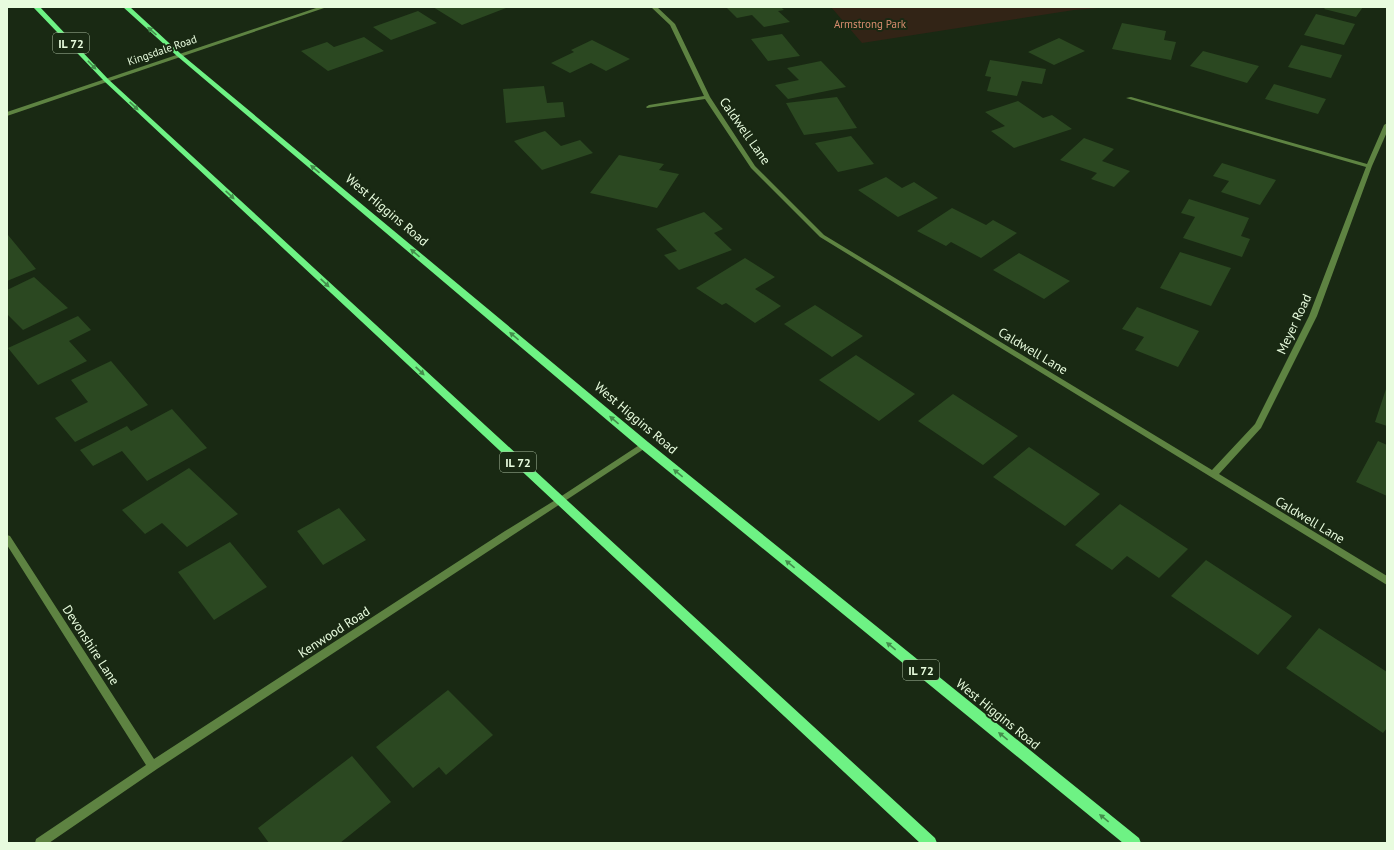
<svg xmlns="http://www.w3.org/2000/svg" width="1394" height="850" viewBox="0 0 1394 850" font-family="'PT Sans',sans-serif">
	<rect width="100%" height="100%" fill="#192913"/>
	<path fill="#322416" d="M 831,7 L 1111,7 L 1074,10 L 862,43 Z"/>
	<path fill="#2b4821" d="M 433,7 L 504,7 L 506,8 L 462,25 Z
		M 726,7 L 781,7 L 784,10 L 778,11 L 790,22 L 764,27 L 752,15 L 737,18 Z
		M 1326,7 L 1363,7 L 1356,17 L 1324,9 Z
		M 418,11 L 437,23 L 391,40 L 373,27 Z
		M 1316,14 L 1355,24 L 1344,45 L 1304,35 Z
		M 1122,23 L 1166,31 L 1164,40 L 1176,42 L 1171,60 L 1112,49 Z
		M 782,34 L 800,56 L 768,61 L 751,39 Z
		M 364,37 L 384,51 L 328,71 L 301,51 L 327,42 L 334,47 Z
		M 1059,38 L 1085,51 L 1054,65 L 1028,52 Z
		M 592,40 L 630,59 L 606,71 L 591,63 L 570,73 L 551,63 L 574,52 L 571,50 Z
		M 1301,45 L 1342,55 L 1331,78 L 1288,67 Z
		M 1203,51 L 1259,66 L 1247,83 L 1190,66 Z
		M 990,60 L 1046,69 L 1042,84 L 1022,81 L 1017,96 L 987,91 L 991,77 L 985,76 Z
		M 821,61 L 846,87 L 788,99 L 775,85 L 799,80 L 787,68 Z
		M 1274,84 L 1326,99 L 1318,114 L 1265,99 Z
		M 544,86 L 547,103 L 563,102 L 565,117 L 506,123 L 503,89 Z
		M 837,97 L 857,128 L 804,135 L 786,103 Z
		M 1018,101 L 1043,118 L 1052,115 L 1072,129 L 1014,148 L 991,131 L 1005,126 L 985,112 Z
		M 545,131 L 561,146 L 580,140 L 593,153 L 542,170 L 514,141 Z
		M 851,136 L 874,164 L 838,172 L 815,143 Z
		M 1084,138 L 1114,149 L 1102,161 L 1130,171 L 1114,187 L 1091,179 L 1097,173 L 1060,160 Z
		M 619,155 L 664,164 L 659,170 L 679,174 L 657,208 L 590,193 Z
		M 1222,163 L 1276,180 L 1260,205 L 1221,192 L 1229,181 L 1213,176 Z
		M 886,177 L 902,188 L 914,182 L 938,198 L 898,217 L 858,190 Z
		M 1189,199 L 1249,218 L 1241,236 L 1250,239 L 1242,257 L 1183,238 L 1195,217 L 1181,213 Z
		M 952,208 L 986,225 L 993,220 L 1017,233 L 981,258 L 951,242 L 946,246 L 917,231 Z
		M 704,212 L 723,229 L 714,233 L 732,250 L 679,270 L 664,255 L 677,251 L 656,229 Z
		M 8,235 L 36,269 L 7,281 L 7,236 Z
		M 1180,252 L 1231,268 L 1211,306 L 1160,288 Z
		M 1019,253 L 1070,281 L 1044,299 L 993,270 Z
		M 745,258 L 775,277 L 755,289 L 781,306 L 755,323 L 726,303 L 722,305 L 696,288 Z
		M 34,277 L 68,308 L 23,330 L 7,314 L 7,290 Z
		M 815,305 L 863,336 L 832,357 L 784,324 Z
		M 1137,307 L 1199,331 L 1178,367 L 1135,350 L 1144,337 L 1122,329 Z
		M 78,316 L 91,330 L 69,341 L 87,361 L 38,385 L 8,348 Z
		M 856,355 L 915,394 L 879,421 L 819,380 Z
		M 111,361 L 148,405 L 75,442 L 55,418 L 88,402 L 71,380 Z
		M 1387,386 L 1387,426 L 1375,422 Z
		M 953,394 L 1018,436 L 983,465 L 918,421 Z
		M 172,409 L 207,448 L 147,481 L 122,451 L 93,466 L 80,450 L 127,426 L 131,431 Z
		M 1378,441 L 1387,445 L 1387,496 L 1356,482 Z
		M 1029,447 L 1100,494 L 1065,526 L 993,477 Z
		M 189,468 L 238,514 L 187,547 L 162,523 L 145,534 L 122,510 Z
		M 1120,504 L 1188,549 L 1159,578 L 1127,556 L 1112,570 L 1075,545 Z
		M 339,508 L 366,540 L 323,565 L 297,531 Z
		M 230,542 L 267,587 L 214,620 L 178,572 Z
		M 1206,560 L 1292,616 L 1258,655 L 1171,596 Z
		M 1319,628 L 1387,672 L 1387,728 L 1383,733 L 1286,668 Z
		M 448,690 L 493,735 L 446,775 L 439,767 L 413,788 L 376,747 Z
		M 352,756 L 391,802 L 340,843 L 269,843 L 258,828 Z"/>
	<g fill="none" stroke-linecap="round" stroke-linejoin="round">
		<path fill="#5e8342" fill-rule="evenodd" d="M 319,7 L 327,7 L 7,116 L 7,112 Z
			M 651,7 L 657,7 L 675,24 L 710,97 L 755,166 L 824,235 L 1212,470 L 1255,424 L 1309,316 L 1366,167 L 1126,98 L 1131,97 L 1367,164 L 1384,125 L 1387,123 L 1387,132 L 1372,166 L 1317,316 L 1261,428 L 1219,474 L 1387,576 L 1387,585 L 820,237 L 751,168 L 705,99 L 647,108 L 646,107 L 649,105 L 704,96 L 670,25 Z
			M 644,442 L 647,443 L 648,445 L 647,447 L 157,769 L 49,843 L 35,843 L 36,839 L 146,765 L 7,545 L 7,535 L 10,536 L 154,759 L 505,531 L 557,499 Z"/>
		<path fill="#6ef284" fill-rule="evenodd" d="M 33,7 L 40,7 L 108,79 L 935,838 L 937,843 L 920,843 L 104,81 Z
			M 123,7 L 130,7 L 181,54 L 648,442 L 1139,838 L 1141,843 L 1123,843 L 640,448 L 177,56 Z"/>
	</g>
	<defs><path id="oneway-solid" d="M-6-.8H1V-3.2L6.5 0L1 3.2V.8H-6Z"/></defs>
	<g fill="#448e4c">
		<use href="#oneway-solid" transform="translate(152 31) rotate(-138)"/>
		<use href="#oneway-solid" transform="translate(92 65) rotate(46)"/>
		<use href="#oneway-solid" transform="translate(134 106) rotate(43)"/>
		<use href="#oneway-solid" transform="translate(315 169) rotate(-140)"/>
		<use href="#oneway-solid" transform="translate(230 195) rotate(43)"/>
		<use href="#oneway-solid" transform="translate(415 253) rotate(-140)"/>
		<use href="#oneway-solid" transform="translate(325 283) rotate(43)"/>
		<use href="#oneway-solid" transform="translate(514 336) rotate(-140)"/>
		<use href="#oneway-solid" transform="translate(420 371) rotate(43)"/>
		<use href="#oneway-solid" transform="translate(614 420) rotate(-140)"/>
		<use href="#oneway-solid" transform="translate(678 473) rotate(-141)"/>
		<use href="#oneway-solid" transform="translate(790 564) rotate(-141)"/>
		<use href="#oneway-solid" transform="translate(891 646) rotate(-141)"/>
		<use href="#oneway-solid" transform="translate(1003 736) rotate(-141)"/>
		<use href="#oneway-solid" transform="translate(1104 818) rotate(-141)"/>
	</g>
	<g text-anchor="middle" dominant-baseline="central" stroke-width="4" stroke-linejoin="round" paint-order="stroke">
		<g font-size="11" fill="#d78c6e" stroke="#192913">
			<text x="870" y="24">Armstrong Park</text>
		</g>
		<g font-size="11" fill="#e8fcde" stroke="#192913">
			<text transform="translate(162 50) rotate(-19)">Kingsdale Road</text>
		</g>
		<g fill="#192913" stroke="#aabda1" stroke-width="1">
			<rect x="53" y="33" width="36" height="20" rx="3"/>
			<rect x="500" y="452" width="36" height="20" rx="3"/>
			<rect x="903" y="660" width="36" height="20" rx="3"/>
		</g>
		<g font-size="12" font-weight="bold" fill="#e8fcde">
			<text x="71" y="43">IL 72</text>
			<text x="518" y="462">IL 72</text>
			<text x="921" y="670">IL 72</text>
		</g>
		<g font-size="13" fill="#e8fcde" stroke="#192913">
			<text transform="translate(745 131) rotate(55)">Caldwell Lane</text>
			<text transform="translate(387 210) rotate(40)">West Higgins Road</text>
			<text transform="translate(1294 324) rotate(-65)">Meyer Road</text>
			<text transform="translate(1033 351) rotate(31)">Caldwell Lane</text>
			<text transform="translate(636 418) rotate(40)">West Higgins Road</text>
			<text transform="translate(1310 520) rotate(31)">Caldwell Lane</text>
			<text transform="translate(334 632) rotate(-33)">Kenwood Road</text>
			<text transform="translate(91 645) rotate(57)">Devonshire Lane</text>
			<text transform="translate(998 714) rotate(39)">West Higgins Road</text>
		</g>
	</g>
	<rect width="1394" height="850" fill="none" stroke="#e8fcde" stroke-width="16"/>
</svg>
